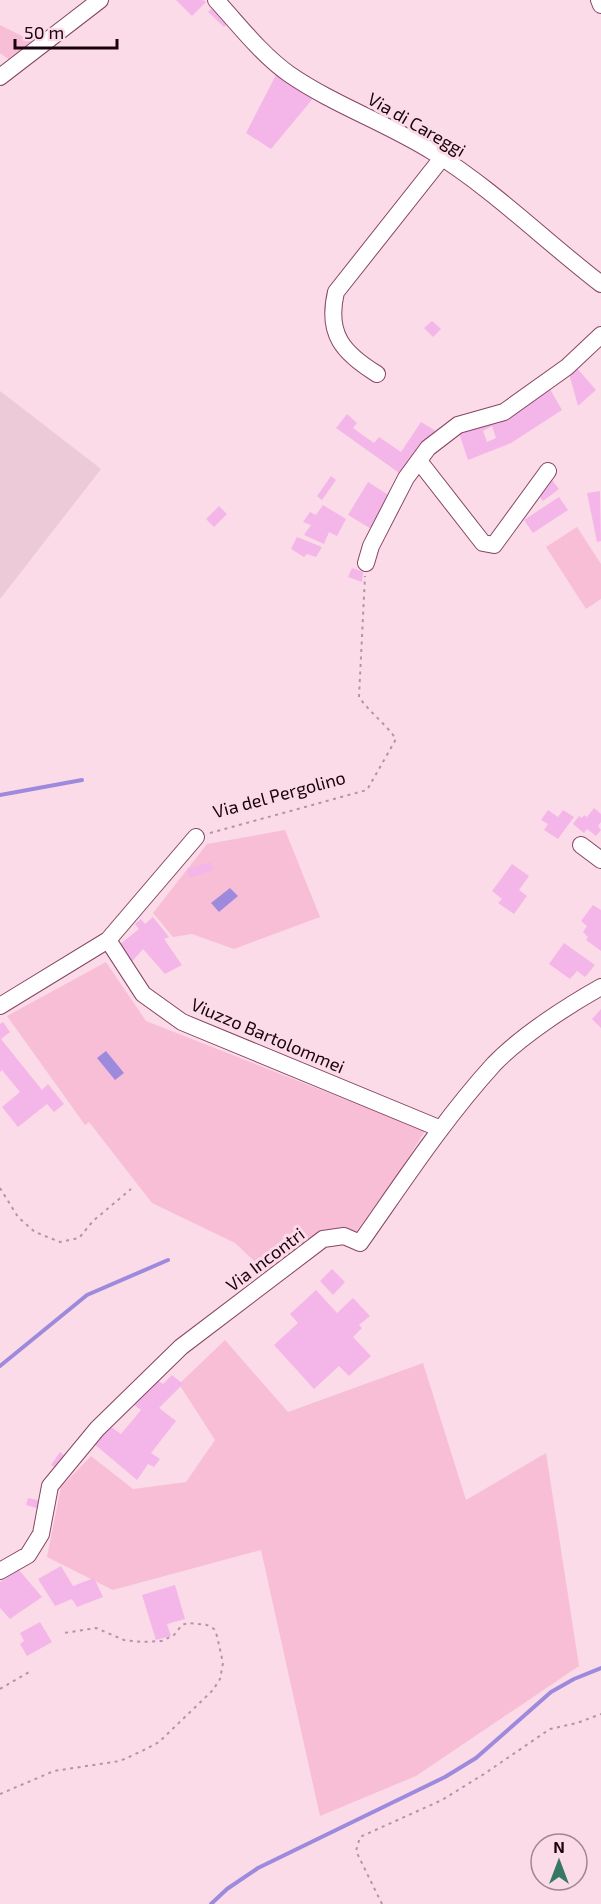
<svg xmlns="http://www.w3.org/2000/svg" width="601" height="1904" viewBox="0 0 601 1904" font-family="'Exo 2',sans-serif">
	<rect width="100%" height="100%" fill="#fbdbe7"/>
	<path fill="#eccad8" d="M 0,391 L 101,469 L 0,599 Z"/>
	<path fill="#f8bed5" d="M 0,25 L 36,43 L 10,60 L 0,53 Z
		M 577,527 L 601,564 L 601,599 L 586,609 L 546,547 Z
		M 285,830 L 320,917 L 234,949 L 192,934 L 173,937 L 153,913 L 207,844 Z
		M 106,962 L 146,1021 L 425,1131 L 359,1236 L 341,1231 L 268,1274 L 235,1243 L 152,1203 L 89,1122 L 85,1125 L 7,1016 Z
		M 225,1340 L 288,1412 L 423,1363 L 466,1500 L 546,1453 L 579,1666 L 416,1776 L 320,1816 L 261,1550 L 113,1590 L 47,1557 L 61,1487 L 91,1456 L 133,1489 L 186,1482 L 215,1440 L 179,1384 Z"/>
	<path fill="#9d8add" d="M 230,888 L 238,896 L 219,912 L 211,903 Z
		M 106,1051 L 124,1073 L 115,1080 L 97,1058 Z"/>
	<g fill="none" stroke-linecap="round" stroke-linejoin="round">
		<path stroke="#9d8add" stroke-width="4" d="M 0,795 L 82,780
			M 0,1366 L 87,1295 L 168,1260
			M 211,1904 L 227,1889 L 258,1868 L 445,1777 L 476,1758 L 551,1692 L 574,1679 L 601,1668"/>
	</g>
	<path fill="#f4b6e8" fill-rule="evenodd" d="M 176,0 L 203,0 L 206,2 L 192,16 Z
		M 214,6 L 230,22 L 224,27 L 208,12 Z
		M 277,73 L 315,96 L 271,149 L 246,133 Z
		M 432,321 L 441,329 L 433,337 L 424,328 Z
		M 575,366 L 596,390 L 578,406 L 568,370 Z
		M 550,389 L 562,410 L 511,443 L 468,460 L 458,430 L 494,418 L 497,424 ZM 492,426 L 496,438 L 487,442 L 483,431 Z
		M 347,414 L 357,423 L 353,428 L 374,443 L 379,437 L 401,452 L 421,422 L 436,431 L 402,475 L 336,428 Z
		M 331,476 L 336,480 L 322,500 L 317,496 Z
		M 552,480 L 559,489 L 543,501 L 536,492 Z
		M 368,482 L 393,498 L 373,530 L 348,515 Z
		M 600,491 L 601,541 L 597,542 L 587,493 Z
		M 559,497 L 568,510 L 533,533 L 524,520 Z
		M 323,505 L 346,519 L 337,536 L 329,532 L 324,544 L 304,535 L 311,525 L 303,522 L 310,512 L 316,515 Z
		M 219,506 L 227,514 L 214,527 L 206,519 Z
		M 297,537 L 322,547 L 316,557 L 307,554 L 304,557 L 291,549 Z
		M 352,568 L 363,572 L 362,582 L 348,577 Z
		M 594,808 L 601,814 L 601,822 L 598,826 L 601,830 L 596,836 L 587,829 L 584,833 L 573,824 L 579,816 L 582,818 L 584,815 L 587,817 Z
		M 548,810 L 558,817 L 563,810 L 574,817 L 558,839 L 544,830 L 548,824 L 541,820 Z
		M 211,862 L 213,870 L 190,878 L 187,869 Z
		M 512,864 L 529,876 L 519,890 L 527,896 L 514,914 L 498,903 L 502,899 L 492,891 Z
		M 593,905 L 601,910 L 601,951 L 586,940 L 588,937 L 583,932 L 587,926 L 581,921 Z
		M 153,917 L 169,937 L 164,939 L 182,965 L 165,974 L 143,949 L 129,965 L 119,945 L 139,929 L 135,924 L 141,919 L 145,924 Z
		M 564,943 L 595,965 L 585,977 L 577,971 L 570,979 L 549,964 Z
		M 601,1009 L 601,1028 L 592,1019 Z
		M 3,1022 L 10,1032 L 1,1039 L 42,1090 L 48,1084 L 64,1104 L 54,1112 L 47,1104 L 18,1127 L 2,1107 L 20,1092 L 2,1070 L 0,1072 L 0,1024 Z
		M 332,1269 L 345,1282 L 333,1295 L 320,1281 Z
		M 316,1290 L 337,1313 L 353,1298 L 370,1316 L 359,1325 L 362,1328 L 353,1337 L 371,1356 L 349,1376 L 339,1366 L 314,1389 L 274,1345 L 298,1323 L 290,1314 Z
		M 172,1375 L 183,1384 L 159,1408 L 176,1421 L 151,1453 L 160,1459 L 154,1467 L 148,1464 L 137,1480 L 93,1443 L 111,1427 L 121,1434 L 141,1410 L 132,1403 L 157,1380 L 163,1384 Z
		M 60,1452 L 65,1456 L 56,1468 L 51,1465 Z
		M 28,1498 L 42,1501 L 40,1509 L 26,1505 Z
		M 61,1566 L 73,1586 L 94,1578 L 103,1597 L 77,1607 L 72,1599 L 55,1606 L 38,1579 Z
		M 19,1570 L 42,1597 L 10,1619 L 0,1608 L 0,1582 Z
		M 175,1585 L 185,1619 L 167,1624 L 171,1636 L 156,1640 L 142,1595 Z
		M 40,1622 L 52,1642 L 27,1656 L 20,1644 L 24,1641 L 20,1633 Z"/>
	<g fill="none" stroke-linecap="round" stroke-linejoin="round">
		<g stroke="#874563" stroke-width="18">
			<path id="minor" d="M 216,0 C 239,25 261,54 289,74 C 334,105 387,123 433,152 C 493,189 545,241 601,284
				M 599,0 L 601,5
				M 0,77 L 100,0
				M 377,374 C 343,353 326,334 336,292 L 442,158
				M 419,461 L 483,543 L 494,545 L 548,471
				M 366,563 L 371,546 L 406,478 L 428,448 L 458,425 L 504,412 L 567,367 L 601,335
				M 581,845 L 601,860
				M 108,940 L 143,994 L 182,1022 L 441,1129
				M 0,1006 L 108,940 L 196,837
				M 0,1571 L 28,1555 L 41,1534 L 50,1486 L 97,1429 L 181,1347 L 323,1239 L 344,1236 L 360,1243 C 403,1182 444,1119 494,1064 C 521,1036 567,1006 601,987"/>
		</g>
		<path stroke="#b395a1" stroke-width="2" stroke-dasharray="3 4.5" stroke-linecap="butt" d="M 210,833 L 367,790 L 396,739 C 385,723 370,713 359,697 L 365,576
			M 0,1188 L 18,1217 L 35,1232 L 60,1242 L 79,1238 L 93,1221 L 131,1189
			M 0,1689 L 29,1672
			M 0,1794 L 54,1771 L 120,1761 L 142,1751 L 159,1742 L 213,1690 L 220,1679 L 223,1663 L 217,1636 L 214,1629 L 207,1625 L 188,1623 L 182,1625 L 174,1635 L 162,1641 L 142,1642 L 124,1640 L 96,1628 L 64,1633
			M 382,1904 L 356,1851 L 360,1837 L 442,1800 L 484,1774 L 550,1729 L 577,1723 L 601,1714"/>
		<use href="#minor" stroke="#fff" stroke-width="16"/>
	</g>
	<g text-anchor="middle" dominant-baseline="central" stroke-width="6" stroke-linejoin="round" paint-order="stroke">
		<g font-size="18" fill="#1b030e" stroke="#fbdbe7">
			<text transform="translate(417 124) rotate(30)">Via di Careggi</text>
			<text transform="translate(279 794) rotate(-15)">Via del Pergolino</text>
			<text transform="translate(268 1035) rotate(23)">Viuzzo Bartolommei</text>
			<text transform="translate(265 1259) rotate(-37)">Via Incontri</text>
		</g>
	</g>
	<g transform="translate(559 1862)"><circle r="28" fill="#fbdbe7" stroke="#a18590" stroke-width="1.5"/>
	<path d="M0-4.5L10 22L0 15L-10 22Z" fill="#377766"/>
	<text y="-9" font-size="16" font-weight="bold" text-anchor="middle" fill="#1b030e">N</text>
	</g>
	<path d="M15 39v9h102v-9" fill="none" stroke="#1b030e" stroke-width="3"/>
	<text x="24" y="39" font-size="18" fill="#1b030e" stroke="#fbdbe7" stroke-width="4.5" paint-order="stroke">50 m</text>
</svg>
